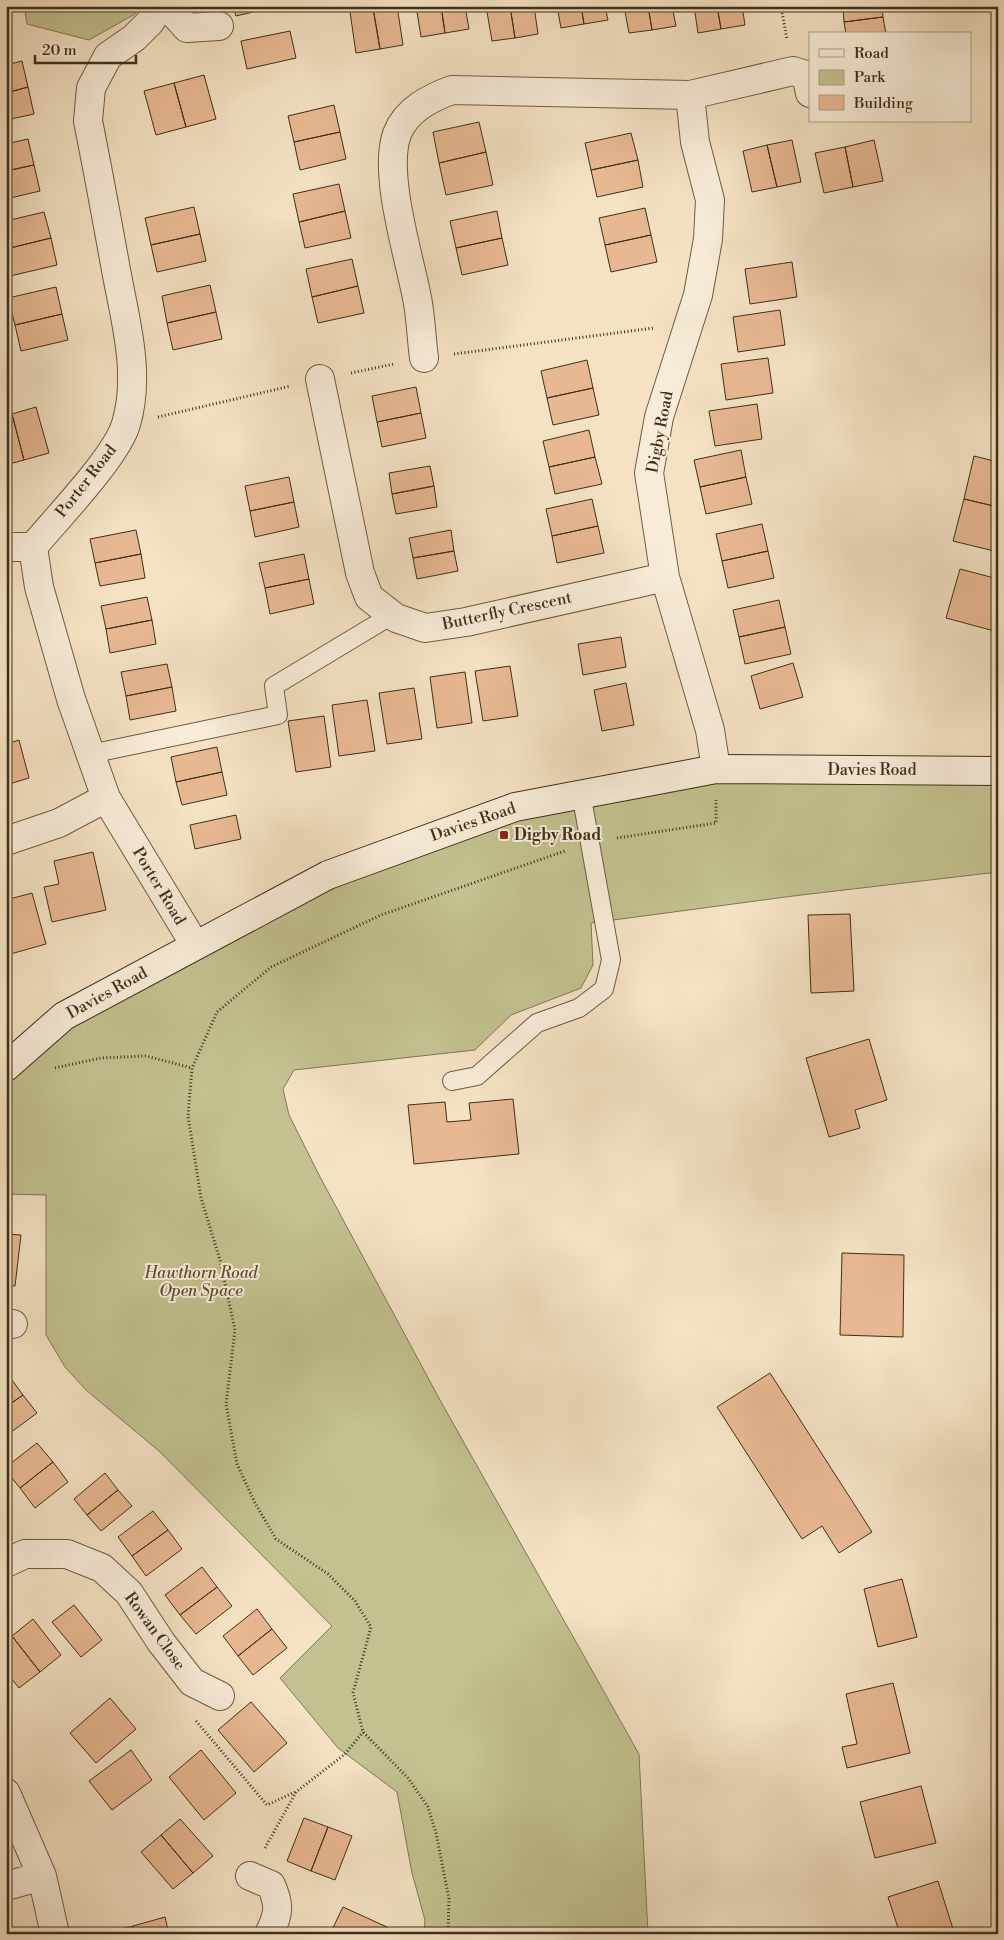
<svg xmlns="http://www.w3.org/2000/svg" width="1004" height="1940" viewBox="0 0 1004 1940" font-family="'Libre Bodoni',serif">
	<rect width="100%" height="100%" fill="#f4e2c3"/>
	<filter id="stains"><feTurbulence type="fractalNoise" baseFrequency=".004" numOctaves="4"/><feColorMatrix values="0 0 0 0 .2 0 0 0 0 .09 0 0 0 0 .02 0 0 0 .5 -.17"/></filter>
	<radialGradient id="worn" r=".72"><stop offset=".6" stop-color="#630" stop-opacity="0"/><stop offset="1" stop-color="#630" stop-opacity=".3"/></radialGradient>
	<path fill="#c2c18f" stroke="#807854" d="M 24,6 L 137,6 L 135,14 L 89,40 L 27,24 Z
		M 716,769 L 998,771 L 998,872 L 793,896 L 591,923 L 593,965 L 581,988 L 511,1015 L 475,1050 L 294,1070 L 283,1089 L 289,1115 L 319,1175 L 440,1400 L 639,1754 L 648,1934 L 424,1934 L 425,1920 L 412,1873 L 397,1792 L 338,1748 L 280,1678 L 332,1626 L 159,1451 L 86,1390 L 65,1367 L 46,1335 L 46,1195 L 6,1194 L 6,1067 L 64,1016 L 430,837 Z"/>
	<path fill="#e8b892" stroke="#3f2f1a" d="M 233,6 L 279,6 L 236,16 Z
		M 383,6 L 397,6 L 403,45 L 380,49 L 373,8 Z
		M 416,6 L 441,6 L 445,33 L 421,37 Z
		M 441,6 L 465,6 L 469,29 L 445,33 Z
		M 486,6 L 510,6 L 515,38 L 492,41 Z
		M 510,6 L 534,6 L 538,34 L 515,38 Z
		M 557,6 L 581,6 L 584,24 L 561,28 Z
		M 581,6 L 605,6 L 608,20 L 584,24 Z
		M 624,6 L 648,6 L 652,30 L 629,33 Z
		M 648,6 L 672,6 L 676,26 L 652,30 Z
		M 694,6 L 717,6 L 721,29 L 698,33 Z
		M 717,6 L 742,6 L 745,25 L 721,29 Z
		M 843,6 L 882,6 L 883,17 L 844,22 Z
		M 373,8 L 380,49 L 356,53 L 350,12 Z
		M 883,17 L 886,34 L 846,34 L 844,22 Z
		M 290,31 L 296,58 L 247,69 L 241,41 Z
		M 22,61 L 28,87 L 6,93 L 6,65 Z
		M 204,75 L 216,119 L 186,127 L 174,83 Z
		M 174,83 L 186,127 L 156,135 L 144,91 Z
		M 28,87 L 34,114 L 6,120 L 6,93 Z
		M 334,105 L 340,132 L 294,142 L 288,116 Z
		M 479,122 L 486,152 L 439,163 L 433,132 Z
		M 340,132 L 346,159 L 300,170 L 294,142 Z
		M 631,133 L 638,160 L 591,170 L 585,143 Z
		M 28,139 L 34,165 L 6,171 L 6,144 Z
		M 792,140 L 801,182 L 777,187 L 767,145 Z
		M 874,140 L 883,181 L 853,187 L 845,147 Z
		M 767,145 L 777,187 L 752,192 L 743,151 Z
		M 845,147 L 853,187 L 824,193 L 815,153 Z
		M 486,152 L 493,185 L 446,195 L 439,163 Z
		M 638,160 L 643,187 L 597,197 L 591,170 Z
		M 34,165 L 40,191 L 6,199 L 6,171 Z
		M 339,184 L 345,211 L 299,222 L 293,194 Z
		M 194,207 L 200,234 L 151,245 L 145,218 Z
		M 645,208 L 651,235 L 605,245 L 599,218 Z
		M 345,211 L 351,238 L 305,248 L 299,222 Z
		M 497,211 L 502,238 L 456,248 L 450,221 Z
		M 44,212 L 51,238 L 6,249 L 6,221 Z
		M 200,234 L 206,261 L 157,272 L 151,245 Z
		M 651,235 L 657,262 L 611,272 L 605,245 Z
		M 51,238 L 57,265 L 10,276 L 6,249 Z
		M 502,238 L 508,265 L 462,275 L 456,248 Z
		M 352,259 L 358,286 L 312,297 L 306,269 Z
		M 792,262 L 797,297 L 750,304 L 745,269 Z
		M 210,285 L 216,312 L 167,323 L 162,296 Z
		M 358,286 L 364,313 L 318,323 L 312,297 Z
		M 56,287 L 62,314 L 15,325 L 8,298 Z
		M 780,310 L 785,345 L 738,352 L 733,317 Z
		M 216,312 L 222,339 L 173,350 L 167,323 Z
		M 62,314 L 68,340 L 21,351 L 15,325 Z
		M 768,358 L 773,393 L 726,400 L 721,364 Z
		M 587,360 L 593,388 L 547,398 L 541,371 Z
		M 416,387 L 421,413 L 377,422 L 372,396 Z
		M 593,388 L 599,415 L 553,425 L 547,398 Z
		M 757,404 L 762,439 L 715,446 L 709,411 Z
		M 36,407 L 49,453 L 24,460 L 12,414 Z
		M 421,413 L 426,438 L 382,447 L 377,422 Z
		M 12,414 L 24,460 L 6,465 L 6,415 Z
		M 589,430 L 595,457 L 549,467 L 543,441 Z
		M 741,450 L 746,477 L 700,487 L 694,460 Z
		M 974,456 L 998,462 L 998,507 L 964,499 Z
		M 595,457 L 602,484 L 555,494 L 549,467 Z
		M 430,466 L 434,486 L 392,494 L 389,473 Z
		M 289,477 L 294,502 L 250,511 L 245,486 Z
		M 746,477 L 752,504 L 706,514 L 700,487 Z
		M 434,486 L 437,507 L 396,514 L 392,494 Z
		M 592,499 L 598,526 L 552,536 L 546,509 Z
		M 964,499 L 998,507 L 998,552 L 953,541 Z
		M 294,502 L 299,527 L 255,537 L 250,511 Z
		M 762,524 L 768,551 L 722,561 L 716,534 Z
		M 598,526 L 604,553 L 557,563 L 552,536 Z
		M 136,530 L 141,554 L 95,563 L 90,539 Z
		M 451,530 L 454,551 L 413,558 L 409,538 Z
		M 454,551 L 458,571 L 417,579 L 413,558 Z
		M 768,551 L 774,578 L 728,588 L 722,561 Z
		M 141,554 L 145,578 L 100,586 L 95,563 Z
		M 304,554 L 309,579 L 265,588 L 259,563 Z
		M 960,569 L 998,579 L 998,632 L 946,618 Z
		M 309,579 L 314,604 L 270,614 L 265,588 Z
		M 147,597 L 152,620 L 106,629 L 101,606 Z
		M 779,600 L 785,627 L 739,637 L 733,610 Z
		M 152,620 L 156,644 L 110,653 L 106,629 Z
		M 785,627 L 791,654 L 745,664 L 739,637 Z
		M 621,637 L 626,667 L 583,675 L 578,644 Z
		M 793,663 L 803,697 L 760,709 L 751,676 Z
		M 167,664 L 172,687 L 126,696 L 121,672 Z
		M 510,666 L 518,716 L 483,721 L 475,671 Z
		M 465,672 L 472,723 L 437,728 L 430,677 Z
		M 626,683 L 634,725 L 602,731 L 594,690 Z
		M 172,687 L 176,711 L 130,720 L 126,696 Z
		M 414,688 L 422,739 L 387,744 L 379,693 Z
		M 367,700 L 375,751 L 339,756 L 332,705 Z
		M 324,716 L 331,767 L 296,772 L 288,721 Z
		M 19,740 L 29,778 L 6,785 L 6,744 Z
		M 217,747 L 222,772 L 176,782 L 171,757 Z
		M 222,772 L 227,795 L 182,805 L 176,782 Z
		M 236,815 L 241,839 L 195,849 L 190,825 Z
		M 93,852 L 106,910 L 52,922 L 44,887 L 59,884 L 54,861 Z
		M 32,893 L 46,944 L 7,955 L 6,900 Z
		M 850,914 L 854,991 L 811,993 L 808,915 Z
		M 869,1039 L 887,1100 L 855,1110 L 860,1128 L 829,1137 L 806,1058 Z
		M 513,1099 L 519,1154 L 414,1164 L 408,1105 L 445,1102 L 447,1122 L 471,1120 L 469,1103 Z
		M 6,1234 L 21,1235 L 15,1286 L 6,1285 Z
		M 842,1253 L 904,1255 L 903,1337 L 840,1335 Z
		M 770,1373 L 872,1532 L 839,1553 L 822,1526 L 802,1539 L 717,1407 Z
		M 9,1376 L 23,1395 L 6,1407 L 6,1378 Z
		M 23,1395 L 37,1413 L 6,1436 L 6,1407 Z
		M 37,1443 L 53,1462 L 20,1488 L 6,1471 L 6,1467 Z
		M 53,1462 L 68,1482 L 35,1508 L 20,1488 Z
		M 105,1473 L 118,1490 L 87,1515 L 74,1499 Z
		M 118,1490 L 132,1506 L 101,1531 L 87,1515 Z
		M 153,1511 L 168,1530 L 132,1556 L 118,1537 Z
		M 168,1530 L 182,1549 L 146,1576 L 132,1556 Z
		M 202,1567 L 217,1587 L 180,1615 L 165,1595 Z
		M 902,1579 L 917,1637 L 878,1647 L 864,1589 Z
		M 217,1587 L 232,1606 L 196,1634 L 180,1615 Z
		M 74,1605 L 102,1640 L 81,1657 L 52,1622 Z
		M 257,1609 L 272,1629 L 238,1656 L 223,1636 Z
		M 33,1619 L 61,1655 L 40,1672 L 12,1636 Z
		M 272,1629 L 287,1648 L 253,1675 L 238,1656 Z
		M 12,1636 L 40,1672 L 19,1688 L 6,1672 L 6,1640 Z
		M 893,1683 L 910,1753 L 847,1768 L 842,1747 L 857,1744 L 846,1694 Z
		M 110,1698 L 136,1729 L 96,1763 L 70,1733 Z
		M 251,1702 L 287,1743 L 254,1772 L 218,1730 Z
		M 131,1750 L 152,1780 L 112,1810 L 89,1781 Z
		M 201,1750 L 236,1793 L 204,1820 L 169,1777 Z
		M 921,1786 L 936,1843 L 875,1858 L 860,1802 Z
		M 304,1818 L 328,1827 L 311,1871 L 287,1861 Z
		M 180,1819 L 213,1856 L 193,1873 L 161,1835 Z
		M 328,1827 L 352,1836 L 335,1880 L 311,1871 Z
		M 161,1835 L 193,1873 L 173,1889 L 141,1852 Z
		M 938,1881 L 953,1929 L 938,1934 L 900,1934 L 888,1897 Z
		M 343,1907 L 387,1927 L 384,1934 L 330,1934 Z
		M 165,1917 L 169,1934 L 135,1934 L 133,1926 Z
		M 133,1926 L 135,1934 L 102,1934 Z"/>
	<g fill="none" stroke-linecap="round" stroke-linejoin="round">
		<g stroke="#6c5c44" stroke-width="20">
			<path id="lane" d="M 90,754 L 278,715 L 274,686 L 392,615
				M 452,1081 L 477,1076 L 537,1023 L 579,1008 L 604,989 L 611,960 L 581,793"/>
		</g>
		<g stroke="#6c5c44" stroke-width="30">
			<path id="street" d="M 160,6 L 150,22 L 134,38 L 108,56 L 91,88 L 88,121 C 98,171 107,220 116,270 C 125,319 141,374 126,424 C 117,456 56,519 33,547 L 39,587 L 71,699 L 106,798 L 195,945
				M 167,6 L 187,28 L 219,26
				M 690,95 L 695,142 L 710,200 L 708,239 L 698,295 L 659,417 L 649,473 L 665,577 L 710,730 L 716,769
				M 424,358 C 421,336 421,314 416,293 C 408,253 383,172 397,134 C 406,110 430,98 452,90 L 690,95 L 793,71 L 806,75 L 810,93
				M 320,379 L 360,573 L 369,597 L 396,618 L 425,628 L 466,622 L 665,577
				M 6,547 L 33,547
				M 6,841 L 59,823 L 106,798
				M 6,1323 L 13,1324
				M 6,1563 L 25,1554 L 67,1554 L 102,1568 L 129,1593 L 161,1642 L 192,1682 L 220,1696
				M 6,1793 L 42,1876 L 55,1934
				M 250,1876 L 271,1885 C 280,1905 279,1914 269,1934
				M 6,1886 L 42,1876"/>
		</g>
		<g stroke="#3f2f1a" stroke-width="30">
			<path id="secondary" d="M 6,1067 L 64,1016 L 328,875 L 515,807 L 716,769 L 998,771"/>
		</g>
		<path stroke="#3f2f1a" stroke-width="3" stroke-dasharray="1 2.5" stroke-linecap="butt" d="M 781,6 L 787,40
			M 454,354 L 654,328
			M 351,373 L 394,364
			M 158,417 L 291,386
			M 617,838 L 716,823 L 716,800
			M 55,1068 L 101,1058 L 146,1056 L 192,1068
			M 196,1721 L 267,1805 L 295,1792
			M 265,1848 L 296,1792 L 345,1754 L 363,1732
			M 448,1934 L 449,1899 L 436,1833 L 428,1807 L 408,1778 L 363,1732 L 353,1693 L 371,1627 L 355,1601 L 328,1574 L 276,1539 L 255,1503 L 237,1464 L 226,1404 L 235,1330 L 220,1260 L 201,1198 L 188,1116 L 192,1068 L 217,1012 L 271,967 L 381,915 L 565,851"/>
		<use href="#lane" stroke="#f8ecd8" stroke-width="18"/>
		<use href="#street" stroke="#f8ecd8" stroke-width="28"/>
		<use href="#secondary" stroke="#f8ecd8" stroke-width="28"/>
	</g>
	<rect fill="#8f2418" stroke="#f8ecd8" stroke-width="2" x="499" y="830" width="10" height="10" rx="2.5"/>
	<g text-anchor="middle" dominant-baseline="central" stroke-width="4" stroke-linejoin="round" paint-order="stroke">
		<g font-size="16" fill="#3f2f1a" stroke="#f8ecd8">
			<text transform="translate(660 432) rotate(-79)">Digby Road</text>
			<text transform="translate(86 481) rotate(-52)">Porter Road</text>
			<text transform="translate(507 611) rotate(-12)">Butterfly Crescent</text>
			<text x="872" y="770">Davies Road</text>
			<text transform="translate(473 822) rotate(-19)">Davies Road</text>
			<text transform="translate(159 886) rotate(59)">Porter Road</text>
			<text transform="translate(107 993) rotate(-29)">Davies Road</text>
			<text transform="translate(155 1631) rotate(54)">Rowan Close</text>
		</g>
		<g font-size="16" font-weight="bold" fill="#3f2f1a" stroke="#f8ecd8" text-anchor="start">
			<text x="514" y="835">Digby Road</text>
		</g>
		<g font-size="16" font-style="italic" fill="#594c31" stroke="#f8ecd8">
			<text x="201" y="1273">Hawthorn Road<tspan x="201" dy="18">Open Space</tspan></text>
		</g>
	</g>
	<rect width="1004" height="1940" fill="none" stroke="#f4e2c3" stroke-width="25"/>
	<rect x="8" y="8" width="989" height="1925" fill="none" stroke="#3f2f1a" stroke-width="2.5"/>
	<rect x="12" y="12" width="979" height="1915" fill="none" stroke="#3f2f1a"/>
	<rect x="809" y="32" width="162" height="90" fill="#f8ecd8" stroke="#aea08c"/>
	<rect x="819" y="49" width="25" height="8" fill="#f8ecd8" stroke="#aea08c"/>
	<text x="854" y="58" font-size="15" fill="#3f2f1a">Road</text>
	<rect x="819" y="70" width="25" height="15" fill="#c2c18f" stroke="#aea08c"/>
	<text x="854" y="82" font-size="15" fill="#3f2f1a">Park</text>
	<rect x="819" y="95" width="25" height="15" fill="#e8b892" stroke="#aea08c"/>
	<text x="854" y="108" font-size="15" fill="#3f2f1a">Building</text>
	<path d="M35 55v8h101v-8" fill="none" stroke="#3f2f1a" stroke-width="2.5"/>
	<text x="42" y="55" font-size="15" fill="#3f2f1a" stroke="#f8ecd8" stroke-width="4" paint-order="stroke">20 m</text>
	<rect width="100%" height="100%" filter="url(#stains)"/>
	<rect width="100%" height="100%" fill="url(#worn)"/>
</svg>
